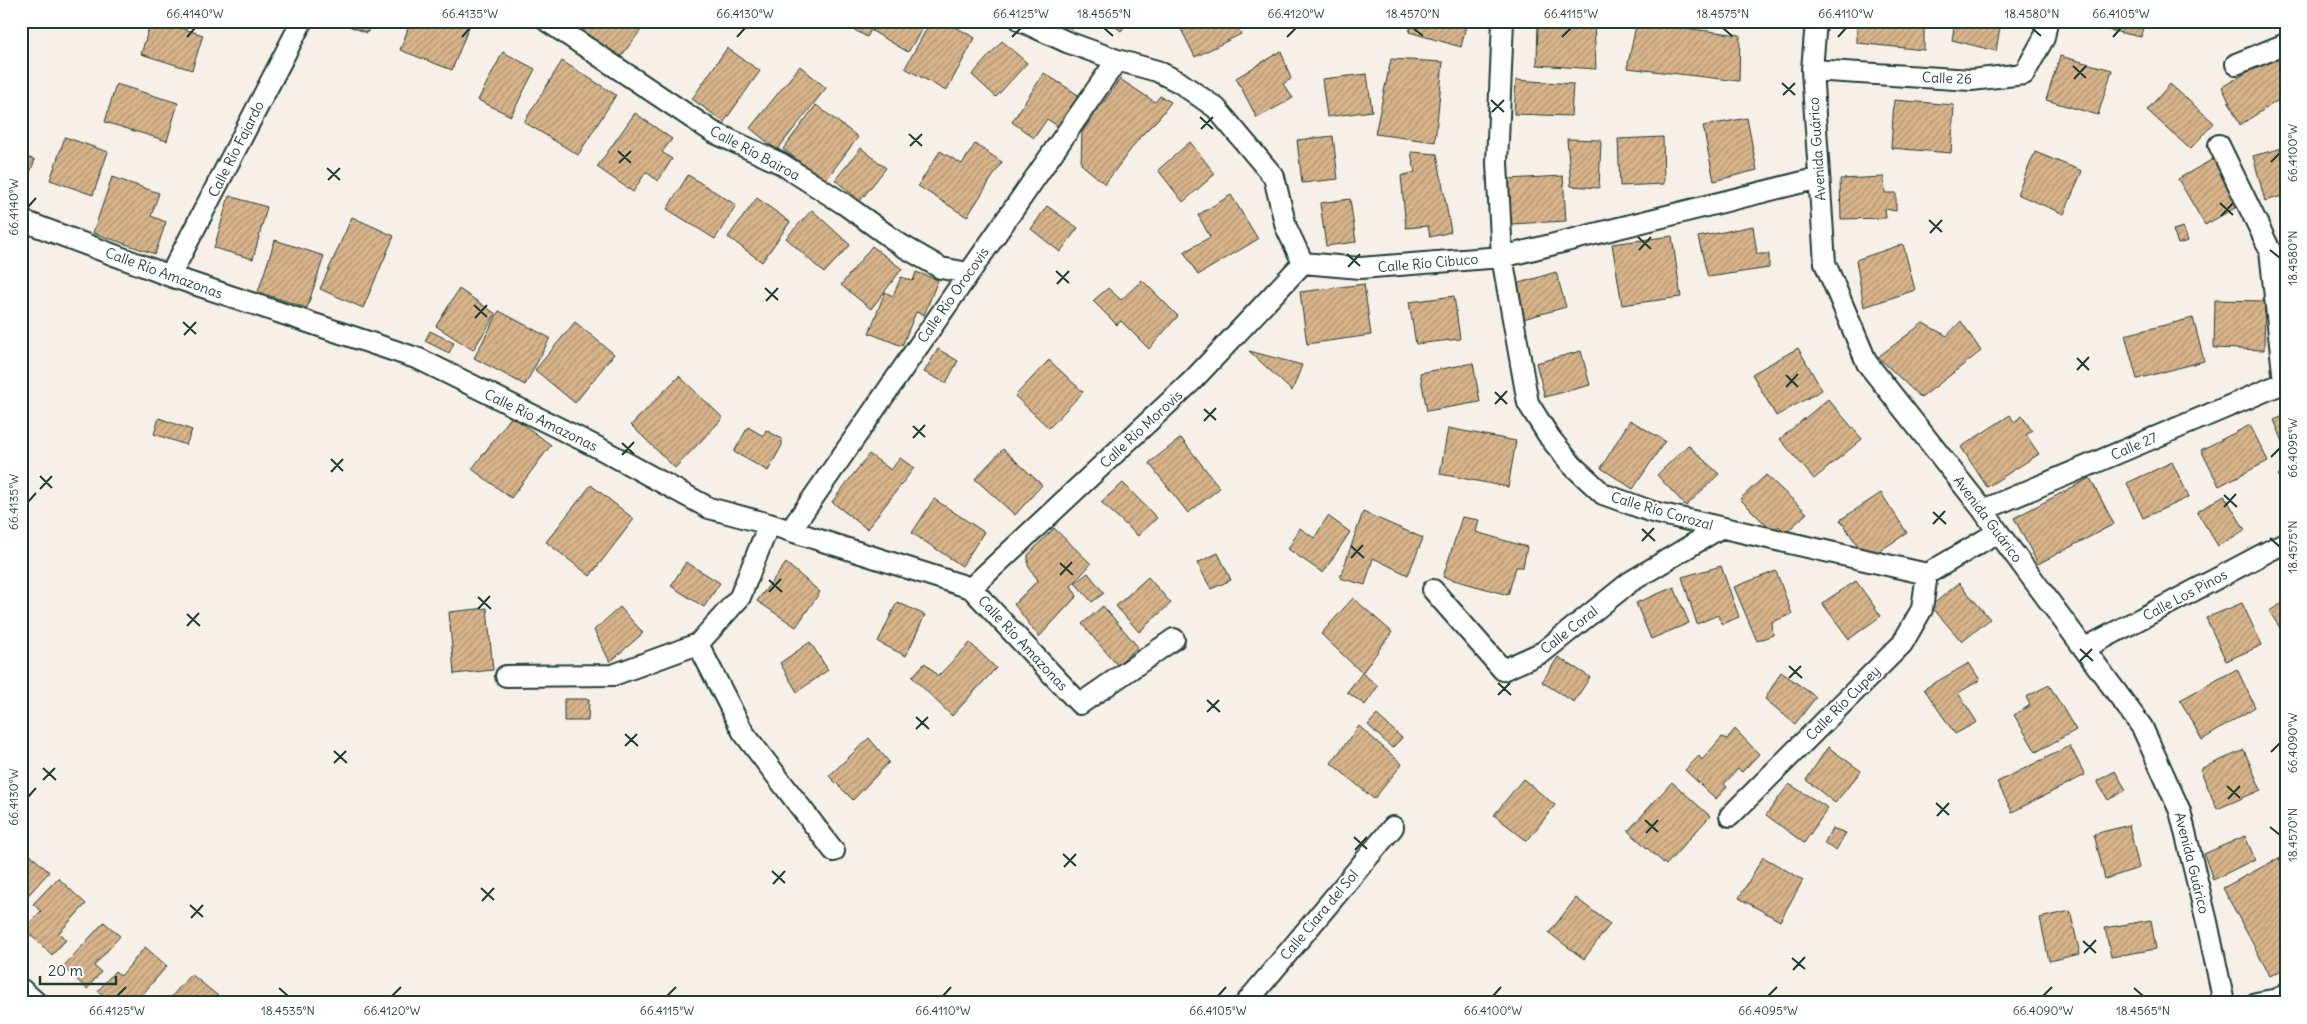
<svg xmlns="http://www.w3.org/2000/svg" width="2307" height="1024" viewBox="0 0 2307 1024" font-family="Delius,sans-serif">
	<defs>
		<pattern id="building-hatch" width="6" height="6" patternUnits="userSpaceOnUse" patternTransform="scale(1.25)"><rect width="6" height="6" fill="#d9b48b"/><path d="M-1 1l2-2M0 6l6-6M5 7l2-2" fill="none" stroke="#af9472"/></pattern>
	</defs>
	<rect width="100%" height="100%" fill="#f7f0e8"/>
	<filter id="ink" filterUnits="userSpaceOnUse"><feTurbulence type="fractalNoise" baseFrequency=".02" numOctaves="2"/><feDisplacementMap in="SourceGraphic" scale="10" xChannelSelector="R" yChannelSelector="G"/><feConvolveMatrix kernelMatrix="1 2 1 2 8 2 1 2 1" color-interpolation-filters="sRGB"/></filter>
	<g filter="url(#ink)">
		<path fill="url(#building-hatch)" stroke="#1f3d34" d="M 86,21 L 109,21 L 104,30 Z
			M 151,21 L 159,21 L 203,35 L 192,70 L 141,54 Z
			M 336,21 L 372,21 L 367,33 Z
			M 411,21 L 462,21 L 470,24 L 452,70 L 400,50 Z
			M 588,21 L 646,21 L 647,22 L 619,59 L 582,30 Z
			M 839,21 L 876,21 L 867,37 Z
			M 878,21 L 925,21 L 926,23 L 908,52 L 872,31 Z
			M 931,21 L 945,21 L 975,38 L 946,91 L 905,68 Z
			M 1058,21 L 1077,21 L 1072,29 Z
			M 1109,21 L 1128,21 L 1121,31 Z
			M 1177,21 L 1234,21 L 1241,34 L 1195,57 Z
			M 1305,21 L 1339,21 L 1339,25 Z
			M 1413,21 L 1467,21 L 1461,47 L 1409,32 Z
			M 1538,21 L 1594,21 L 1596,69 L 1537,65 Z
			M 1637,21 L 1666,21 L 1668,26 L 1740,35 L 1739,81 L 1627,68 Z
			M 1857,21 L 1924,21 L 1924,50 L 1857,43 Z
			M 1955,21 L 2001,21 L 1996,51 L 1952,40 Z
			M 2086,21 L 2144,21 L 2141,37 L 2085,25 Z
			M 1002,41 L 1027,63 L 996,97 L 972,75 Z
			M 727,48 L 760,71 L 724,122 L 692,99 Z
			M 1281,51 L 1291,79 L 1283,84 L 1293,98 L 1257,118 L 1236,78 Z
			M 503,52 L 535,69 L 511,116 L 478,100 Z
			M 2280,53 L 2286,58 L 2286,95 L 2240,125 L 2222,87 Z
			M 2060,56 L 2112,70 L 2098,115 L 2046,100 Z
			M 1391,59 L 1443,62 L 1435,142 L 1375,134 Z
			M 562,61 L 616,95 L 578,155 L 524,122 Z
			M 800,66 L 826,88 L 777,150 L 750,128 Z
			M 1044,73 L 1080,96 L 1059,127 L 1047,119 L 1034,138 L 1012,122 Z
			M 1367,74 L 1372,111 L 1327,117 L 1322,79 Z
			M 1120,79 L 1155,102 L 1160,96 L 1171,102 L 1159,118 L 1140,137 L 1105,184 L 1081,164 L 1082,132 Z
			M 1516,80 L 1573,84 L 1571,116 L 1514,114 Z
			M 116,84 L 178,103 L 167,141 L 105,122 Z
			M 2170,84 L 2214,123 L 2190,149 L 2147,110 Z
			M 1894,100 L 1954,105 L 1951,153 L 1891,148 Z
			M 816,105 L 858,137 L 825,181 L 783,149 Z
			M 635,113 L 672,139 L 662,152 L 672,159 L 658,181 L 646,172 L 633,192 L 597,167 Z
			M 1747,118 L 1757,170 L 1714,181 L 1703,126 Z
			M 1333,136 L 1338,179 L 1302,183 L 1297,140 Z
			M 65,137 L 108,152 L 93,195 L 50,180 Z
			M 1663,137 L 1664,184 L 1620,186 L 1618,139 Z
			M 1567,139 L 1601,140 L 1599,188 L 1571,186 Z
			M 1190,142 L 1215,174 L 1183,202 L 1158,170 Z
			M 975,144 L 1002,162 L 967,217 L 918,186 L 940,151 L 962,164 Z
			M 2286,147 L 2286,195 L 2265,201 L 2253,156 Z
			M 861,148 L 886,168 L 860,201 L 835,180 Z
			M 1411,152 L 1437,154 L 1451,232 L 1430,237 L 1428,226 L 1406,228 L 1401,176 L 1415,172 Z
			M 2035,152 L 2082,171 L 2064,214 L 2017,194 Z
			M 21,155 L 35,160 L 21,194 Z
			M 2215,158 L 2242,204 L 2205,225 L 2178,179 Z
			M 688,175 L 736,205 L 715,239 L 667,209 Z
			M 1563,176 L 1566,221 L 1511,224 L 1508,179 Z
			M 112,177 L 159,193 L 151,216 L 166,222 L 155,254 L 93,233 Z
			M 1884,177 L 1885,193 L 1896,193 L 1896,211 L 1885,209 L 1886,218 L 1841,219 L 1840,179 Z
			M 1231,195 L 1258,239 L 1198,275 L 1184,252 L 1210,237 L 1198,215 Z
			M 229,196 L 267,207 L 253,259 L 214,248 Z
			M 757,198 L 790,222 L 762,262 L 728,237 Z
			M 1350,199 L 1356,242 L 1326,246 L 1320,203 Z
			M 1047,206 L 1078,228 L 1060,252 L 1031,229 Z
			M 812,210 L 850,245 L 824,273 L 786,238 Z
			M 352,217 L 394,236 L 363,308 L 320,289 Z
			M 1753,226 L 1757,254 L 1769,254 L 1769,268 L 1708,277 L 1698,237 Z
			M 2183,227 L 2188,241 L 2178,244 L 2173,230 Z
			M 1672,236 L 1681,297 L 1622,305 L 1612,244 Z
			M 275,240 L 324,256 L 307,308 L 258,292 Z
			M 1903,244 L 1915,290 L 1864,307 L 1856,260 Z
			M 872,246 L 902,269 L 871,309 L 841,285 Z
			M 916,272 L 938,280 L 924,315 L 916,312 L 902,346 L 869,333 L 885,292 L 893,296 L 901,277 L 913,281 Z
			M 1556,272 L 1566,307 L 1523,319 L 1513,285 Z
			M 1142,280 L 1178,316 L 1149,349 L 1121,321 L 1117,325 L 1093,301 L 1108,288 L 1121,300 Z
			M 1364,284 L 1371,335 L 1307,344 L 1300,292 Z
			M 459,289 L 496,314 L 473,350 L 436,326 Z
			M 1454,296 L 1460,339 L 1416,344 L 1409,302 Z
			M 2215,300 L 2265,301 L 2264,350 L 2214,348 Z
			M 499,311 L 550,338 L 525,385 L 474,358 Z
			M 2193,318 L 2204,361 L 2137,379 L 2125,335 Z
			M 1961,321 L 1981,351 L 1921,398 L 1878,357 L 1923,323 L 1947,336 Z
			M 575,322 L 614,354 L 575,403 L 535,370 Z
			M 430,331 L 454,343 L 449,353 L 425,341 Z
			M 1798,348 L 1822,390 L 1776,416 L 1752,374 Z
			M 938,349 L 958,361 L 946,383 L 924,372 Z
			M 1249,351 L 1302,365 L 1292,391 Z
			M 1581,351 L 1590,385 L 1545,397 L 1536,363 Z
			M 1049,360 L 1083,392 L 1049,428 L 1015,396 Z
			M 1473,363 L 1480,402 L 1427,411 L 1420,373 Z
			M 679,376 L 723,418 L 675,468 L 631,425 Z
			M 1828,399 L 1862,439 L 1814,479 L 1780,439 Z
			M 2010,415 L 2014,422 L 2022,416 L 2032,431 L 2026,435 L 2039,454 L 1987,487 L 1961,447 Z
			M 2286,415 L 2286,449 L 2274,420 Z
			M 512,416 L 551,445 L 511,498 L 472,469 Z
			M 159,418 L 192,430 L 186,445 L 154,434 Z
			M 1630,420 L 1665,441 L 1633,489 L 1601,468 Z
			M 2250,425 L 2268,461 L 2219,486 L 2201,450 Z
			M 748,427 L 763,436 L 766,430 L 782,439 L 782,445 L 768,471 L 734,452 Z
			M 1448,428 L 1516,441 L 1508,487 L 1440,474 Z
			M 1181,438 L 1220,488 L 1188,513 L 1149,463 Z
			M 1688,445 L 1719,474 L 1686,506 L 1657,475 Z
			M 1003,449 L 1042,485 L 1015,515 L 975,479 Z
			M 869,454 L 891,470 L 900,458 L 914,468 L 867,529 L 832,502 Z
			M 2172,462 L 2189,497 L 2143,518 L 2127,483 Z
			M 2286,470 L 2286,487 L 2278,475 Z
			M 1766,475 L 1807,513 L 1785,534 L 1779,526 L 1773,532 L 1740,499 Z
			M 2090,478 L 2114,524 L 2038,564 L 2014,518 Z
			M 1123,483 L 1157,518 L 1138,536 L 1101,502 Z
			M 591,485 L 634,519 L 590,576 L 546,542 Z
			M 1881,493 L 1907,533 L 1867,559 L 1840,520 Z
			M 2224,495 L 2245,530 L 2218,546 L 2197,512 Z
			M 934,499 L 984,532 L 962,566 L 912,533 Z
			M 1363,512 L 1423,538 L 1408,575 L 1373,558 L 1365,585 L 1340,578 Z
			M 1328,516 L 1350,532 L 1323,573 L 1288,549 L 1300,528 L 1314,538 Z
			M 1462,517 L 1479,520 L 1476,532 L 1527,547 L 1523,567 L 1516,567 L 1508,595 L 1443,577 Z
			M 1054,528 L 1091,564 L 1071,586 L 1077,596 L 1039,637 L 1014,604 L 1038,580 L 1028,566 L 1028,555 Z
			M 1218,553 L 1231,580 L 1211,589 L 1197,563 Z
			M 686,562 L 720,583 L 704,607 L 671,586 Z
			M 786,563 L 820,592 L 796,627 L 757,601 Z
			M 1721,566 L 1739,617 L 1722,624 L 1718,615 L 1697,624 L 1682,577 Z
			M 1776,571 L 1792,614 L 1772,622 L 1773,635 L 1757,641 L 1734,587 Z
			M 1088,573 L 1104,593 L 1092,602 L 1075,583 Z
			M 1148,577 L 1171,603 L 1139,632 L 1116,606 Z
			M 1856,581 L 1881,616 L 1849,639 L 1822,603 Z
			M 1959,583 L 1990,619 L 1962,642 L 1931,606 Z
			M 1674,587 L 1689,623 L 1651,639 L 1636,603 Z
			M 1353,598 L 1392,632 L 1362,673 L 1321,634 Z
			M 2286,601 L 2286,637 L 2269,611 Z
			M 897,602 L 925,615 L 906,656 L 878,642 Z
			M 2242,603 L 2262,645 L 2226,661 L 2206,618 Z
			M 1103,606 L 1138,647 L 1117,665 L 1082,624 Z
			M 620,607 L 643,633 L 610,662 L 594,630 Z
			M 487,608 L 493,670 L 454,674 L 449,612 Z
			M 810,642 L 828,670 L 797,692 L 780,663 Z
			M 970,643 L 996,668 L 952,716 L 912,677 L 925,663 L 938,676 Z
			M 1558,657 L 1590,677 L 1574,702 L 1542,682 Z
			M 1969,663 L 1980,680 L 1958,693 L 1977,722 L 1955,734 L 1924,689 Z
			M 2237,669 L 2255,707 L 2202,740 L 2180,700 Z
			M 1781,672 L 1816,697 L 1795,724 L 1765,699 Z
			M 1362,673 L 1378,686 L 1365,705 L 1347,692 Z
			M 2049,685 L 2076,730 L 2036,752 L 2014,715 L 2030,705 L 2026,697 Z
			M 564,699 L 589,699 L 588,721 L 564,721 Z
			M 1377,715 L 1402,738 L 1392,748 L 1368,725 Z
			M 1359,726 L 1402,764 L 1374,799 L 1331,763 Z
			M 1735,729 L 1759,754 L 1742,772 L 1738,769 L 1724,784 L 1727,787 L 1716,799 L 1685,770 L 1699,756 L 1702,760 L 1722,737 L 1727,739 Z
			M 869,738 L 889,762 L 853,800 L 829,776 Z
			M 2070,746 L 2085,775 L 2012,812 L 1997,782 Z
			M 1828,747 L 1861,771 L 1835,803 L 1806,780 Z
			M 2244,750 L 2261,790 L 2217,809 L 2200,769 Z
			M 2115,771 L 2126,790 L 2108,800 L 2097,781 Z
			M 1523,779 L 1555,805 L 1527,841 L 1494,815 Z
			M 1672,782 L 1710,816 L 1666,865 L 1628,831 Z
			M 1789,784 L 1828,808 L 1804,843 L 1766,815 Z
			M 2129,825 L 2139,868 L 2105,879 L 2094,834 Z
			M 1832,828 L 1846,833 L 1836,850 L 1824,844 Z
			M 2245,836 L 2255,859 L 2213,880 L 2204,854 Z
			M 24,849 L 49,872 L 22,902 L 25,905 L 21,909 L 21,852 Z
			M 2286,854 L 2286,871 L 2279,858 Z
			M 1763,857 L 1803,880 L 1780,921 L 1739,898 Z
			M 2279,858 L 2286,871 L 2286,968 L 2270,976 L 2223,888 Z
			M 58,878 L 86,904 L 59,933 L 66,940 L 52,955 L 24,929 L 41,911 L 33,904 Z
			M 1576,898 L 1610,924 L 1584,959 L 1549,933 Z
			M 2070,911 L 2080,954 L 2049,961 L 2040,918 Z
			M 2151,920 L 2156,949 L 2111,957 L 2105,928 Z
			M 104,922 L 120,936 L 94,966 L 101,972 L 87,989 L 63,967 Z
			M 145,947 L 167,966 L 135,1003 L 112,1003 L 98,991 L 115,971 L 121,976 Z
			M 191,974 L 218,996 L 213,1003 L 166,1003 Z
			M 2161,1000 L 2162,1003 L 2121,1003 Z"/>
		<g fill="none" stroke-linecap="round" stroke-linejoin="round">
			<g stroke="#1f3d34" stroke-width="24">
				<path id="street" d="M 547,21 L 713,132 L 780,163 L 844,204 L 901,245 L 941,268 L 968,273
					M 1021,21 L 1067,42 L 1117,60 L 1157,71 L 1179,82 L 1216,108 L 1274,177 L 1286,227 L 1303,263 L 1360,268 L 1502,257 L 1819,178
					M 1503,21 L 1497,163 L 1502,257 L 1528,403 L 1550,438 L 1572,465 L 1603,494 L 1653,512 L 1927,574 L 1998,532
					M 1816,21 L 1812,70 L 1825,263 L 1867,363 L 1983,510 L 1998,532 L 2142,727 L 2180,811 L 2207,922 L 2224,1003
					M 2236,64 L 2286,44
					M 1812,70 L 1971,80 L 2024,74 L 2044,38 L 2047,21
					M 2219,145 L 2270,250 L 2284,382
					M 21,220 L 170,276 L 419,359 L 599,448 L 709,508 L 769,524 L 971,588 L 1080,704 L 1174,639
					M 170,276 L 302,21
					M 1983,510 L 2286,382
					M 790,531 L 1117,60
					M 971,588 L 1192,381 L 1303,263
					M 1433,590 L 1503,670 L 1543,652 L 1630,582 L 1720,528
					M 698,644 L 743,732 L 834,851
					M 2085,648 L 2286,542
					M 506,676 L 613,675 L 698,644 L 740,597 L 769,524
					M 1730,816 L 1902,644 L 1922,609 L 1927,574
					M 21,989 L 37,1003
					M 1246,1003 L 1393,827
					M 2256,1003 L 2278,999 L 2286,993"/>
			</g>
			<use href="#street" stroke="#fff" stroke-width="20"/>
		</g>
	</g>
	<path fill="none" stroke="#1f3d34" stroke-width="2" d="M 1104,28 L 1113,36M 1413,28 L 1423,36M 1723,28 L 1732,36M 2032,28 L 2041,36M 187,37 L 195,28M 462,37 L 470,28M 737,37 L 745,28M 1012,37 L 1021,28M 1287,37 L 1296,28M 1562,37 L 1571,28M 1838,37 L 1846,28M 2113,37 L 2121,28M 2073,66 L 2086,78M 2074,79 L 2086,66M 1782,83 L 1795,95M 1783,95 L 1795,83M 1491,100 L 1504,112M 1492,112 L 1504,100M 1200,117 L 1213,129M 1201,129 L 1213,117M 909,134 L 922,146M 910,146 L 922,134M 618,151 L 631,163M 2271,162 L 2280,153M 619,163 L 631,151M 327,168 L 340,180M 328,180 L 340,168M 2220,203 L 2233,215M 28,207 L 36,198M 2221,216 L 2233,203M 1929,220 L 1942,232M 1930,233 L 1942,220M 1638,237 L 1651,249M 1639,250 L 1651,237M 2270,250 L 2280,258M 1347,254 L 1360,266M 1348,267 L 1360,254M 1056,271 L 1069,283M 1057,284 L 1069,271M 765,288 L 778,300M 766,301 L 778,288M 474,305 L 487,317M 475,318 L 487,305M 183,322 L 196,334M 184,335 L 196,322M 2077,358 L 2089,370M 2077,370 L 2089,357M 1786,375 L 1798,387M 1786,387 L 1798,374M 1495,392 L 1507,404M 1495,404 L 1507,391M 1204,409 L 1216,420M 1204,421 L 1216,408M 913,426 L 925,437M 913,438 L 925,425M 622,443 L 634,454M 622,455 L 634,442M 2271,457 L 2280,448M 331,459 L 343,471M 331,472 L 343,459M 40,476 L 52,488M 40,489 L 52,476M 2224,495 L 2237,507M 28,502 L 36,493M 2224,507 L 2236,494M 1933,512 L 1946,524M 1933,524 L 1945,511M 1642,529 L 1655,541M 2270,538 L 2280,547M 1642,541 L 1654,528M 1351,546 L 1364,558M 1351,558 L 1363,545M 1060,563 L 1073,575M 1060,575 L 1072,562M 769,580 L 782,592M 769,592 L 781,579M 478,597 L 491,609M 478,609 L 490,596M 187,614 L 200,626M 187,626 L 199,613M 2080,649 L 2093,661M 2080,661 L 2092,649M 1789,666 L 1802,678M 1789,678 L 1801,666M 1498,683 L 1511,695M 1498,695 L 1510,683M 1207,700 L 1220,712M 1207,712 L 1219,700M 916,717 L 929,729M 916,729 L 928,717M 625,734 L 638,746M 625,746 L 637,734M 334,751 L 347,763M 2271,752 L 2280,743M 334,763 L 346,751M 43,768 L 56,780M 43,780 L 55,768M 2227,786 L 2240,798M 28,797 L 36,788M 2228,799 L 2240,786M 1936,803 L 1949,815M 1937,816 L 1949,803M 1645,820 L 1658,832M 2270,827 L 2280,835M 1646,833 L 1658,820M 1354,837 L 1367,849M 1355,850 L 1367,837M 1063,854 L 1076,866M 1064,867 L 1076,854M 772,871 L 785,883M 773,884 L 785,871M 481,888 L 494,900M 482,901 L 494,888M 190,905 L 203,917M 191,918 L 203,905M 2083,941 L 2096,953M 2084,953 L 2096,940M 1792,958 L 1805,969M 1793,970 L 1805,957M 279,988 L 288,996M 2134,988 L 2143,996M 117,996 L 126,987M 392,996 L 401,987M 667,996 L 676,987M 943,996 L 951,987M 1218,996 L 1226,987M 1493,996 L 1501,987M 1768,996 L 1777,987M 2043,996 L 2052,987"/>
	<g text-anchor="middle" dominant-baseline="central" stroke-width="4" stroke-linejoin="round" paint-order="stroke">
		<g font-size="14" fill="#1f3d34" stroke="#fff">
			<text transform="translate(1947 78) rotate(2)">Calle 26</text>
			<text transform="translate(236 149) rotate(-63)">Calle Río Fajardo</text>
			<text transform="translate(1817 149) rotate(-94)">Avenida Guárico</text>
			<text transform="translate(755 153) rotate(28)">Calle Río Bairoa</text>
			<text transform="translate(1428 263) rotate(-5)">Calle Río Cibuco</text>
			<text transform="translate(164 273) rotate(20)">Calle Río Amazonas</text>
			<text transform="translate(953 295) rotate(-55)">Calle Río Orocovis</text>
			<text transform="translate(541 420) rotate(26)">Calle Río Amazonas</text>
			<text transform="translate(1141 429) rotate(-43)">Calle Río Morovis</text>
			<text transform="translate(2134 446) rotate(-23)">Calle 27</text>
			<text transform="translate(1662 511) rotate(16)">Calle Río Corozal</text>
			<text transform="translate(1988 519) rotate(53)">Avenida Guárico</text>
			<text transform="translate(2185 595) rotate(-28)">Calle Los Pinos</text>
			<text transform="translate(1569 630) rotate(-38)">Calle Coral</text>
			<text transform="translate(1023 643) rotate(47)">Calle Río Amazonas</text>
			<text transform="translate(1843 703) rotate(-45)">Calle Río Cupey</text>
			<text transform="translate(2192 863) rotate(76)">Avenida Guárico</text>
			<text transform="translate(1319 915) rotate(-50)">Calle Ciara del Sol</text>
		</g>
	</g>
	<rect width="2307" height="1024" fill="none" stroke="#fff" stroke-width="55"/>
	<path d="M40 976v8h76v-8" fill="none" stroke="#1f3d34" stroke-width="2.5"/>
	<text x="48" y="976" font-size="15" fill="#1f3d34" stroke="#ffffff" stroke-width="4" paint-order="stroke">20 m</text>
	<rect x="28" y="28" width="2252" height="968" fill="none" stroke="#1f3d34" stroke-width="2"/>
	<g font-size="12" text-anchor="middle" fill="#1f3d34">
		<text x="195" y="18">66.4140°W</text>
		<text x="470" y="18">66.4135°W</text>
		<text x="745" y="18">66.4130°W</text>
		<text x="1021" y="18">66.4125°W</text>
		<text x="1104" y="18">18.4565°N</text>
		<text x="1296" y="18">66.4120°W</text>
		<text x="1413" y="18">18.4570°N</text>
		<text x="1571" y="18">66.4115°W</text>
		<text x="1723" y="18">18.4575°N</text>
		<text x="1846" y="18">66.4110°W</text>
		<text x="2032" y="18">18.4580°N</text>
		<text x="2121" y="18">66.4105°W</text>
		<text transform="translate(2293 153) rotate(-90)" y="4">66.4100°W</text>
		<text transform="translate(14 207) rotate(-90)" y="4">66.4140°W</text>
		<text transform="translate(2293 258) rotate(-90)" y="4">18.4580°N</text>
		<text transform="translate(2293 448) rotate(-90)" y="4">66.4095°W</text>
		<text transform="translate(14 502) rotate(-90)" y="4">66.4135°W</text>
		<text transform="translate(2293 547) rotate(-90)" y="4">18.4575°N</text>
		<text transform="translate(2293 743) rotate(-90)" y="4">66.4090°W</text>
		<text transform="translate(14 797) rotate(-90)" y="4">66.4130°W</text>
		<text transform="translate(2293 835) rotate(-90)" y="4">18.4570°N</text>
		<text x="117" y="1015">66.4125°W</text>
		<text x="288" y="1015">18.4535°N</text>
		<text x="392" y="1015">66.4120°W</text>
		<text x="667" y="1015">66.4115°W</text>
		<text x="943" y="1015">66.4110°W</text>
		<text x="1218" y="1015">66.4105°W</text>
		<text x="1493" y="1015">66.4100°W</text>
		<text x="1768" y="1015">66.4095°W</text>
		<text x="2043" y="1015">66.4090°W</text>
		<text x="2143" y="1015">18.4565°N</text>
	</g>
</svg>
